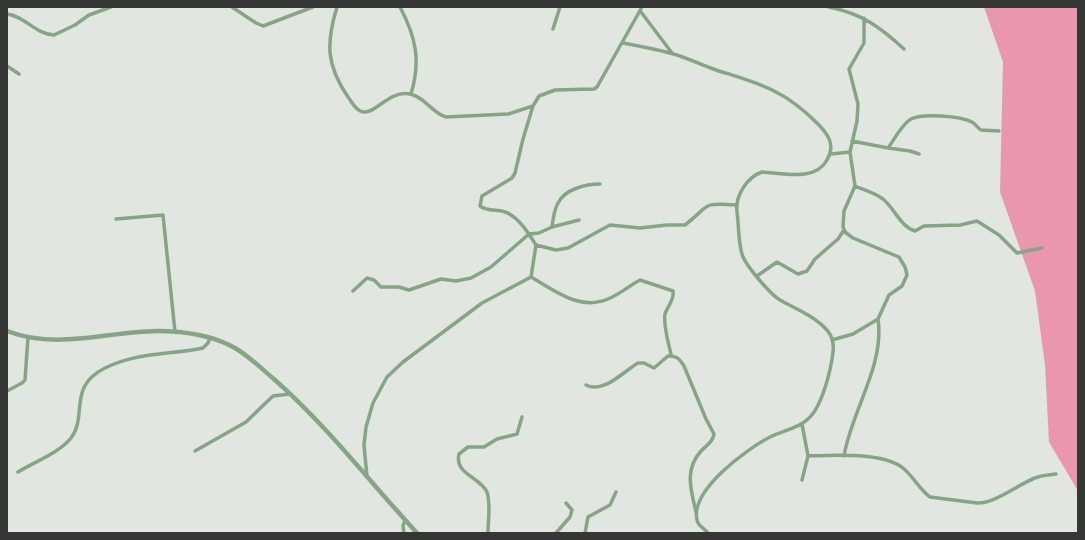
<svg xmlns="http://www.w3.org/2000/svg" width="1085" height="540" viewBox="0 0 1085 540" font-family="'DejaVu Sans',sans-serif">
	<rect width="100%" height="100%" fill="#e1e6e1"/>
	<path fill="#eb96af" d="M 984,7 L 1078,7 L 1078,491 L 1049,442 L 1045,365 L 1035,291 L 1000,192 L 1003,62 Z"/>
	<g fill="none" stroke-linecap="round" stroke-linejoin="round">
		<path stroke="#87a586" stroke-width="3.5" d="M 232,7 L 256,23 L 263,26 L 313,7
			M 337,7 C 326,43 326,65 348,97 C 352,102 356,111 363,112 C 376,114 389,90 410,94 C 425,97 432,113 446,117 L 508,114 L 533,106
			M 400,7 C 416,37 421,61 411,94
			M 829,7 C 862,14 879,26 904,49
			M 641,12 L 672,53
			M 7,14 C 25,16 35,34 54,35 L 75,25 L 89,15 L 111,7
			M 553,29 L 560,7
			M 623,43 C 639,46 655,49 670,53 C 686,57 701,65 716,70 C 760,84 783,89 817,123 C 828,134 836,145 827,160 C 815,182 783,173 762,172 C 747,177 735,196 737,212 C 739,226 738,241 742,254 C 745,265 771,295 780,300 C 796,309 814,316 826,329 C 832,335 834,344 833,352 C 831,370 822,407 808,419 C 799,428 782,431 770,437 C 747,449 690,490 697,520 C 698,526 704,528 708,533
			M 7,66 L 19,74
			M 852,141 L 888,148 L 910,151 L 919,154
			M 888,148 C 894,140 902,124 911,119 C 923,113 960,116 972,122 C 976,124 977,128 981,130 L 999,131
			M 831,154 L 850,152
			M 855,186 C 864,190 875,193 883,199 C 895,209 900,226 915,231 L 924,226 L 960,225 L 977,221 L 999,235 L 1017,253 L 1042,248
			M 116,219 L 163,215 L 175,332
			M 552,227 C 553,219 554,210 558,203 C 565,189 586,184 600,184
			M 536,245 L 556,250 L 568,248 L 610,225 L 640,228 L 667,225 L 685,225 C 710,206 700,202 736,205
			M 757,276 L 777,262 L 798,274 L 807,271 L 815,259 L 838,239 L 844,230
			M 531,277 L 536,245 C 529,234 518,216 505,212 C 497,209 488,212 480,206 L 482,196 L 512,178 L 515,173 L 523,139 L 533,106 L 539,96 L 555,90 L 594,89 L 597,87 L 642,7
			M 531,277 C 555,291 580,311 608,299 C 620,294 629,286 640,280 L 673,291 C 675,299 667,307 665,314 C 663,327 669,343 671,355
			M 353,291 L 367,278 L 374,280 L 381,287 L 399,287 L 409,290 L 441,279 L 456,281 L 471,278 L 491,267 L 529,234 L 539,233 L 552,227 L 579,220
			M 832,340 L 853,334 L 878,319 L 889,295 L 902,286 L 907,275 L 905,267 L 899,257 L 853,238 L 845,232 L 843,227 L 844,211 L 855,186 L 850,152 L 857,121 L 858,104 L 849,69 L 864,43 L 864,18
			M 586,385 C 604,394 624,371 638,363 L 644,363 L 654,368 L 668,356 C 677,355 680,360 684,366 L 706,419 L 714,434 C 713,442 706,446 701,451 C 684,470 691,490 696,512
			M 7,391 L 22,383 L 25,380 L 28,337
			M 195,451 L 246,422 L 273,396 L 290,394
			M 808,456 C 832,455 883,452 903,468 C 913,476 920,490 930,497 L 977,503 C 994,504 1019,484 1035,478 C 1041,475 1049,475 1056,474
			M 844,456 C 851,412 885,365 878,319
			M 18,472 C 34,462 59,453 71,438 C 88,416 67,387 105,368 C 137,352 170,355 203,348 L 208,343 L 210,338
			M 367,477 L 364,445 L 366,427 L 373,403 L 387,377 L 403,362 L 482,303 L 531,277
			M 802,480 L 808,456 L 802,424
			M 404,533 L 403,526 L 405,520
			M 488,533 C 488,520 491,504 487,492 C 480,477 454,474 459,454 L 468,447 L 484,447 L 497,439 L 517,434 L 522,417
			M 556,533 L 570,517 L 572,510 L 566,503
			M 585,533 L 588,517 L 610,505 L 616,492"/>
		<path stroke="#87a586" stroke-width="4.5" d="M 7,331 C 56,350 106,332 156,331 C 183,331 212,335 235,348 C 250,357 262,369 275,380 C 327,426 370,482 417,533"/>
	</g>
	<rect width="1085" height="540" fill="none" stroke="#353735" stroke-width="16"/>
</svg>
